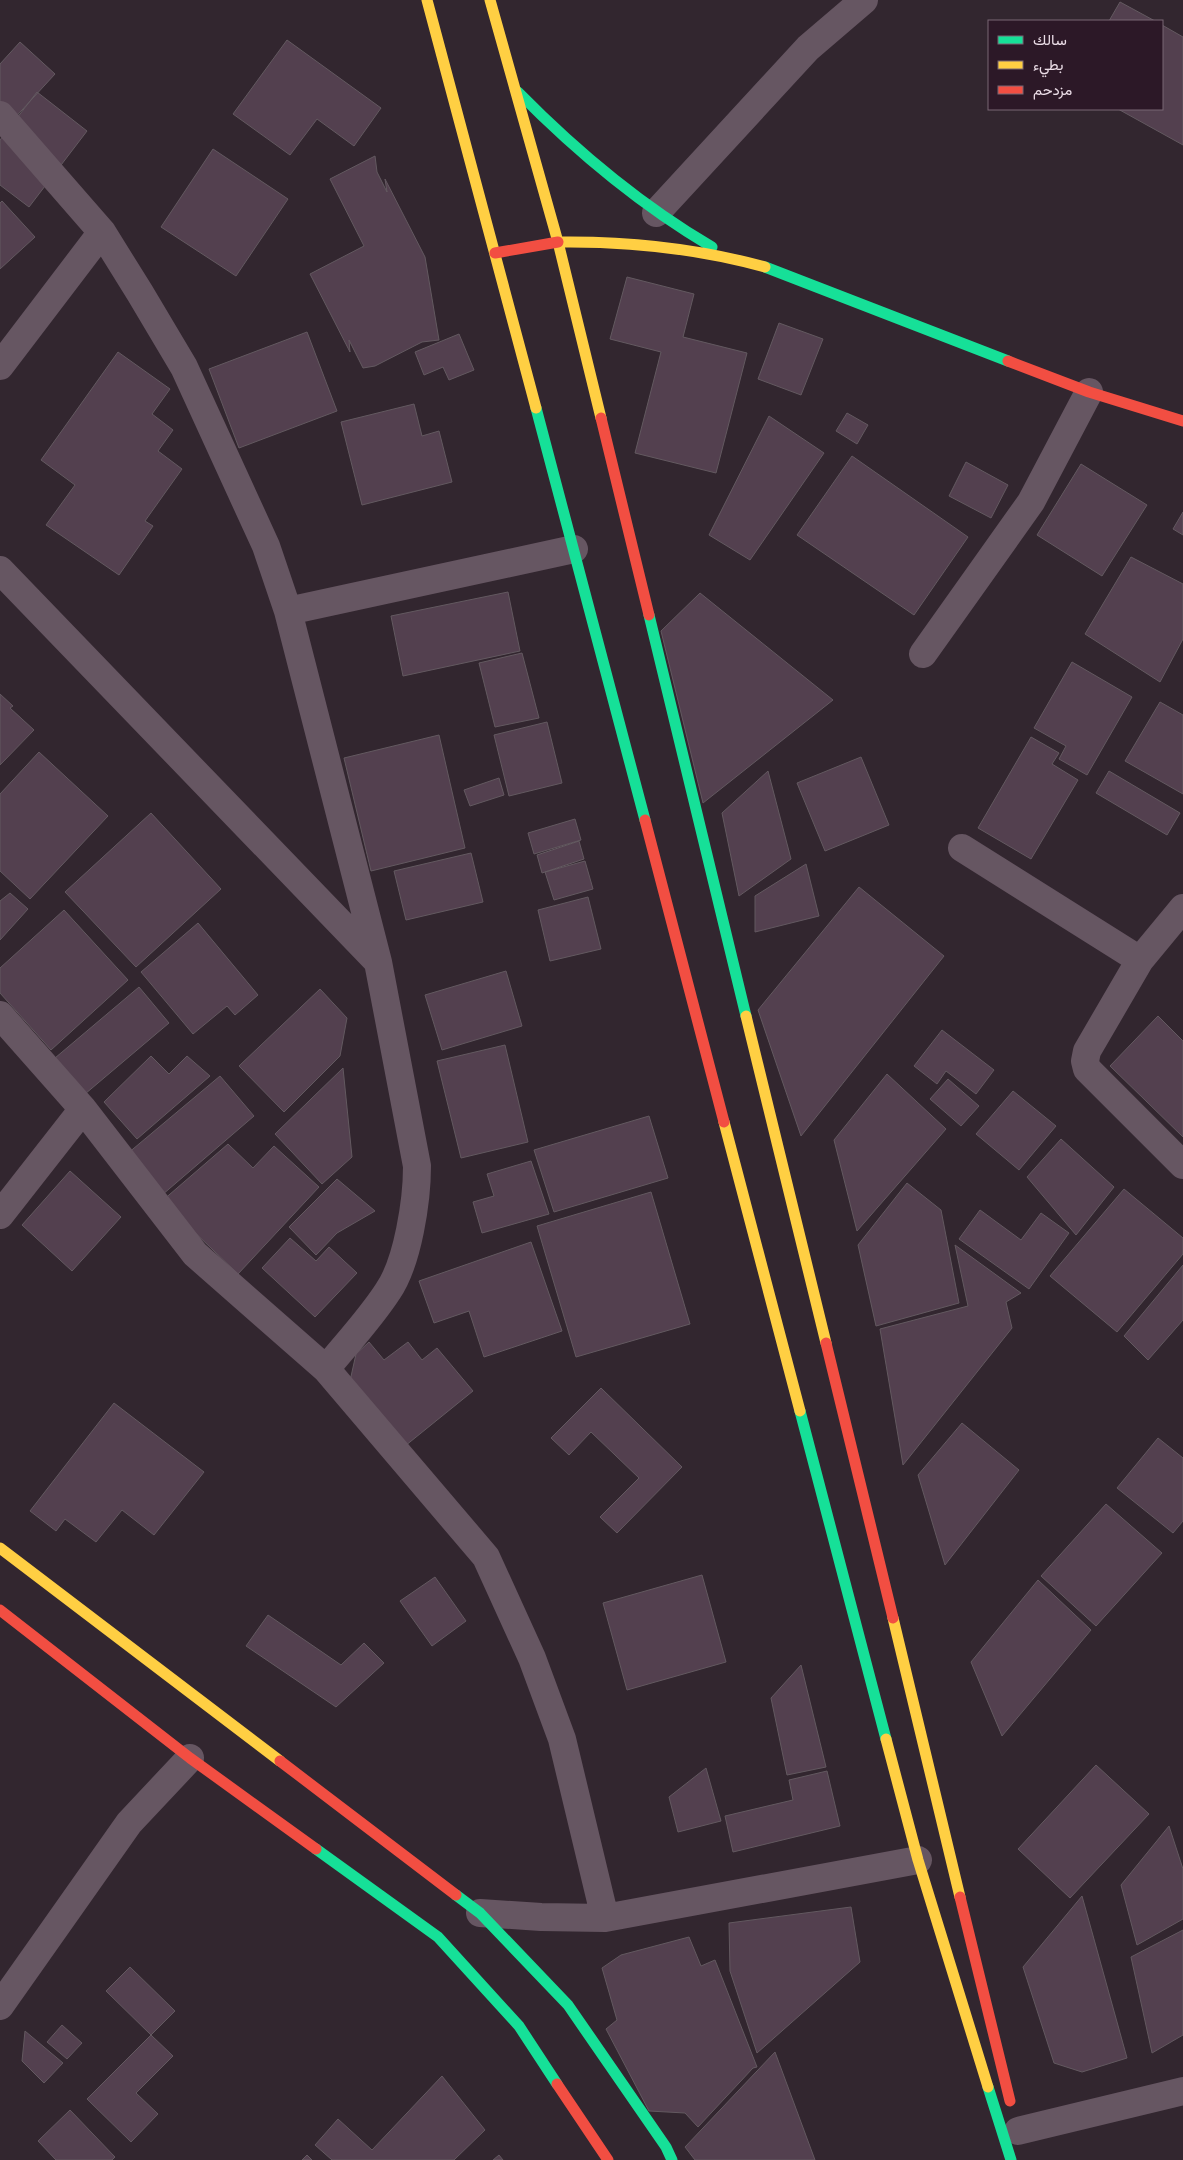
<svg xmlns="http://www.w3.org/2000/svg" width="1183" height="2160" viewBox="0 0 1183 2160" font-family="'PT Sans',Vazirmatn,sans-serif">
	<rect width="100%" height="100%" fill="#32262f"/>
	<path fill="#53404f" stroke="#635960" d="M 1120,2 L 1155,21 L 1109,21 Z
		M 1162,25 L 1183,37 L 1183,145 L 1118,109 L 1162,109 Z
		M 287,40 L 381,108 L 354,146 L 317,119 L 290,155 L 233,114 Z
		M 20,42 L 55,74 L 0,134 L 0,64 Z
		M 37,92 L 87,131 L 29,207 L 0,185 L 0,140 Z
		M 213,149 L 288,199 L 236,276 L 161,227 Z
		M 375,156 L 377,172 L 387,192 L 385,179 L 425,257 L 439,340 L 422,342 L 375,366 L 363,368 L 349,340 L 350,352 L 310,274 L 364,246 L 330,179 Z
		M 2,201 L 35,237 L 0,269 L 0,203 Z
		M 627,277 L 694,294 L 683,337 L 747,353 L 716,473 L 635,453 L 661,352 L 610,339 Z
		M 779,323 L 823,339 L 801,395 L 758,379 Z
		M 307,332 L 337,411 L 239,448 L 209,369 Z
		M 459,334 L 474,370 L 449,380 L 443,367 L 424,375 L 415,352 Z
		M 118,352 L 170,389 L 152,414 L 173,430 L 158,451 L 182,469 L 145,521 L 153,526 L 119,575 L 46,525 L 75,485 L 41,460 Z
		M 414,404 L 422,436 L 439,431 L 452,482 L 362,505 L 341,422 Z
		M 847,413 L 868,425 L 857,444 L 836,431 Z
		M 769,416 L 824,453 L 750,560 L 709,535 Z
		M 852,456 L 968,537 L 914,615 L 797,535 Z
		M 966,462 L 1008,485 L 991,518 L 949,496 Z
		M 1081,464 L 1147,505 L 1102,576 L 1037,535 Z
		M 1183,512 L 1183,535 L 1173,529 Z
		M 1131,557 L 1183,584 L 1183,639 L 1160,682 L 1085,634 Z
		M 508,592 L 520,651 L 403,676 L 391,616 Z
		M 700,593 L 833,700 L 703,803 L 661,631 Z
		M 522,653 L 539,718 L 495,727 L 479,663 Z
		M 1072,662 L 1132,697 L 1087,775 L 1059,759 L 1066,746 L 1034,728 Z
		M 0,694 L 13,706 L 10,708 L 34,730 L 0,765 Z
		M 1160,702 L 1183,715 L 1183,794 L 1125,761 Z
		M 547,722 L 562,783 L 509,796 L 494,735 Z
		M 439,735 L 465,848 L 371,871 L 344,758 Z
		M 1031,737 L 1059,753 L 1052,764 L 1078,780 L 1031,859 L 978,828 Z
		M 39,752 L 108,816 L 30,899 L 0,871 L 0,794 Z
		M 861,757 L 889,825 L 825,851 L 797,783 Z
		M 768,771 L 791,859 L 739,896 L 722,813 Z
		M 1109,771 L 1180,813 L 1167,835 L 1096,793 Z
		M 499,778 L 504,795 L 470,806 L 464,790 Z
		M 151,813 L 221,889 L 136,967 L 65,892 Z
		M 575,819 L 581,840 L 534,854 L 528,833 Z
		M 579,841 L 584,859 L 542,873 L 537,855 Z
		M 471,853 L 483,902 L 406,920 L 394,871 Z
		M 585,861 L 593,889 L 554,900 L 545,872 Z
		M 806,864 L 819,916 L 755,932 L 755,896 Z
		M 859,887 L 944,956 L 801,1136 L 758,1010 Z
		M 10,893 L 28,909 L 0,940 L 0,901 Z
		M 588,897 L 601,949 L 550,961 L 538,910 Z
		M 64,910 L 128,980 L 51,1050 L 0,993 L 0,968 Z
		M 198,923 L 258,995 L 235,1015 L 227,1006 L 193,1034 L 141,972 Z
		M 506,971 L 522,1026 L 442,1050 L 425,995 Z
		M 139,987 L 169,1023 L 85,1094 L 55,1058 Z
		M 320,989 L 347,1018 L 340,1056 L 284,1112 L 239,1066 Z
		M 1158,1016 L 1183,1041 L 1183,1137 L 1110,1066 Z
		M 942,1030 L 994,1070 L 976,1094 L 946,1071 L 937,1084 L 914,1066 Z
		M 505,1045 L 528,1142 L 461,1158 L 437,1061 Z
		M 151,1056 L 169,1074 L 187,1056 L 210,1076 L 137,1139 L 104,1102 Z
		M 343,1068 L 352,1157 L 322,1184 L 275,1134 Z
		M 887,1074 L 946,1129 L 857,1231 L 834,1140 Z
		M 220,1076 L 254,1116 L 162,1195 L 127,1154 Z
		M 948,1079 L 979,1106 L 961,1126 L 930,1099 Z
		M 1013,1091 L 1056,1126 L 1019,1170 L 976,1134 Z
		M 649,1116 L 668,1178 L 554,1212 L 534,1150 Z
		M 1061,1139 L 1114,1187 L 1076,1235 L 1027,1177 Z
		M 228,1144 L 253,1168 L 274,1146 L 319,1187 L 238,1274 L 162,1201 Z
		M 531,1161 L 549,1214 L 482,1233 L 473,1202 L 494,1196 L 487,1174 Z
		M 70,1171 L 121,1217 L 72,1271 L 22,1225 Z
		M 337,1179 L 375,1211 L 337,1233 L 316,1255 L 289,1227 Z
		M 907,1183 L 941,1210 L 959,1303 L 876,1326 L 858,1245 Z
		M 1124,1189 L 1183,1238 L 1183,1254 L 1117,1332 L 1050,1276 Z
		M 651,1192 L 690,1324 L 576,1357 L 537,1226 Z
		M 980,1210 L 1021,1240 L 1041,1213 L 1069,1233 L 1029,1289 L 959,1239 Z
		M 290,1238 L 316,1261 L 329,1247 L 357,1273 L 315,1317 L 262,1268 Z
		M 531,1242 L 562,1331 L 484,1357 L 469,1311 L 434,1323 L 419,1281 Z
		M 955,1245 L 1021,1293 L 1006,1302 L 1012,1328 L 903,1465 L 880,1329 L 968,1306 Z
		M 1183,1265 L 1183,1320 L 1148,1360 L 1124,1336 Z
		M 369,1342 L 384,1360 L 408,1342 L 422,1360 L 437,1348 L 473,1391 L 405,1446 L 350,1381 L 356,1354 Z
		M 601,1388 L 682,1467 L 617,1533 L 600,1517 L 639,1478 L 591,1432 L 569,1455 L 551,1438 Z
		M 114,1403 L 204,1472 L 154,1535 L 122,1510 L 96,1542 L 65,1519 L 56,1531 L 30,1511 Z
		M 962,1423 L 1019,1470 L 945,1565 L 918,1475 Z
		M 1158,1438 L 1183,1458 L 1183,1521 L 1173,1533 L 1117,1488 Z
		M 1106,1504 L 1162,1553 L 1096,1626 L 1041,1576 Z
		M 702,1575 L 726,1662 L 627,1690 L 603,1603 Z
		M 435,1577 L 466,1621 L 432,1646 L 400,1601 Z
		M 1038,1580 L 1091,1630 L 1002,1736 L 971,1662 Z
		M 268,1615 L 341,1665 L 364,1643 L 384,1663 L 336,1707 L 246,1646 Z
		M 801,1665 L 826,1767 L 787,1775 L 771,1698 Z
		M 1096,1765 L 1149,1814 L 1070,1898 L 1018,1849 Z
		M 706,1768 L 721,1821 L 678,1832 L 669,1797 Z
		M 827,1771 L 840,1826 L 733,1852 L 725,1816 L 793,1800 L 789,1780 Z
		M 1169,1826 L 1183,1869 L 1183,1919 L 1137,1945 L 1121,1885 Z
		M 1082,1896 L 1127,2058 L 1082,2072 L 1054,2063 L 1023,1967 Z
		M 851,1907 L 860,1962 L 757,2053 L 730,1971 L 729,1923 Z
		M 1183,1930 L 1183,2035 L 1152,2053 L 1131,1957 Z
		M 689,1937 L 701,1966 L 715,1960 L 757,2067 L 753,2068 L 698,2127 L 685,2113 L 649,2111 L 606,2029 L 617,2020 L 602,1968 L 621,1955 Z
		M 130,1967 L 175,2011 L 151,2035 L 106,1991 Z
		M 62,2025 L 82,2043 L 67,2059 L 47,2042 Z
		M 25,2031 L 63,2063 L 44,2083 L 22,2061 Z
		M 151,2035 L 173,2056 L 136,2093 L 158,2114 L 131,2142 L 87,2099 Z
		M 775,2052 L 815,2160 L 695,2160 L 685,2147 Z
		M 442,2076 L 485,2130 L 454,2160 L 332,2160 L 315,2145 L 338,2119 L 372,2150 Z
		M 70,2110 L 115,2157 L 112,2160 L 56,2160 L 38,2141 Z
		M 307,2155 L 312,2160 L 302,2160 Z
		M 499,2155 L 503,2160 L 493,2160 Z"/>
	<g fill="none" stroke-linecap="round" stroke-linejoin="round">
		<path stroke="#665662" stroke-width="28" d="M 0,115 L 102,232 L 140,293 L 184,367 L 266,546 L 288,611 L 378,962 L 417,1166 C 417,1200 408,1262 388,1291 C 370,1319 346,1344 326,1369
			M 656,213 L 808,48 L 864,0
			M 0,366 L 102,232
			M 0,570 L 377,961
			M 288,611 L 574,549
			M 923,654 L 1031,502 L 1089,392
			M 962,848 L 1140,960
			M 1183,908 L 1140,960 L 1087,1051 L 1085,1061 L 1087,1069 L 1183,1165
			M 0,1015 L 83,1109 L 195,1254 L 326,1369 L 486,1557 L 532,1658 L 562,1739 L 605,1918
			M 0,1215 L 83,1109
			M 480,1913 L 541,1917 L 605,1918 L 918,1860
			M 0,2006 L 129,1823 L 190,1758
			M 1018,2131 L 1183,2091"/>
		<path stroke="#16e098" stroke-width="11" d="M 518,92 C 577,152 639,204 712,247
			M 765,267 L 1008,361
			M 536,408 L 645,820
			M 649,615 L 746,1016
			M 800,1411 L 886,1739
			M 316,1849 L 438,1937 L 519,2026 L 557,2084
			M 456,1895 L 480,1913 L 568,2005 L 666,2147 L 672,2160
			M 988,2087 L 1011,2160"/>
		<path stroke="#ffcf43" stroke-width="11" d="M 427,0 L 536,408
			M 490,0 L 558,242 L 601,418
			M 558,242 C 629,241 696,248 765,267
			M 746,1016 L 826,1343
			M 724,1122 L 800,1411
			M 0,1548 L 280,1761
			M 893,1618 L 960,1897
			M 886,1739 L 918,1860 L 988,2087"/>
		<path stroke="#f24e42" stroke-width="11" d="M 495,253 L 558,242
			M 1008,361 L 1089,392 L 1183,421
			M 601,418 L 649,615
			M 645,820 L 724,1122
			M 826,1343 L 893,1618
			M 0,1610 L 190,1758 L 316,1849
			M 280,1761 L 456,1895
			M 960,1897 L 1010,2101
			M 557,2084 L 608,2160"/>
	</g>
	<rect x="988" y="20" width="175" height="90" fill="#2c1827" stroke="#786774"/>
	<rect x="998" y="36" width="25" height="8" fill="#16e098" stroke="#786774"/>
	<text x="1033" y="45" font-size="15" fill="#ebdde7">سالك</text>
	<rect x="998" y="61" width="25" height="8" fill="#ffcf43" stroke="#786774"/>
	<text x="1033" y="70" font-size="15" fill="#ebdde7">بطيء</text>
	<rect x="998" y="86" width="25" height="8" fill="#f24e42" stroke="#786774"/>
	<text x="1033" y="95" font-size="15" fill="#ebdde7">مزدحم</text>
</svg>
